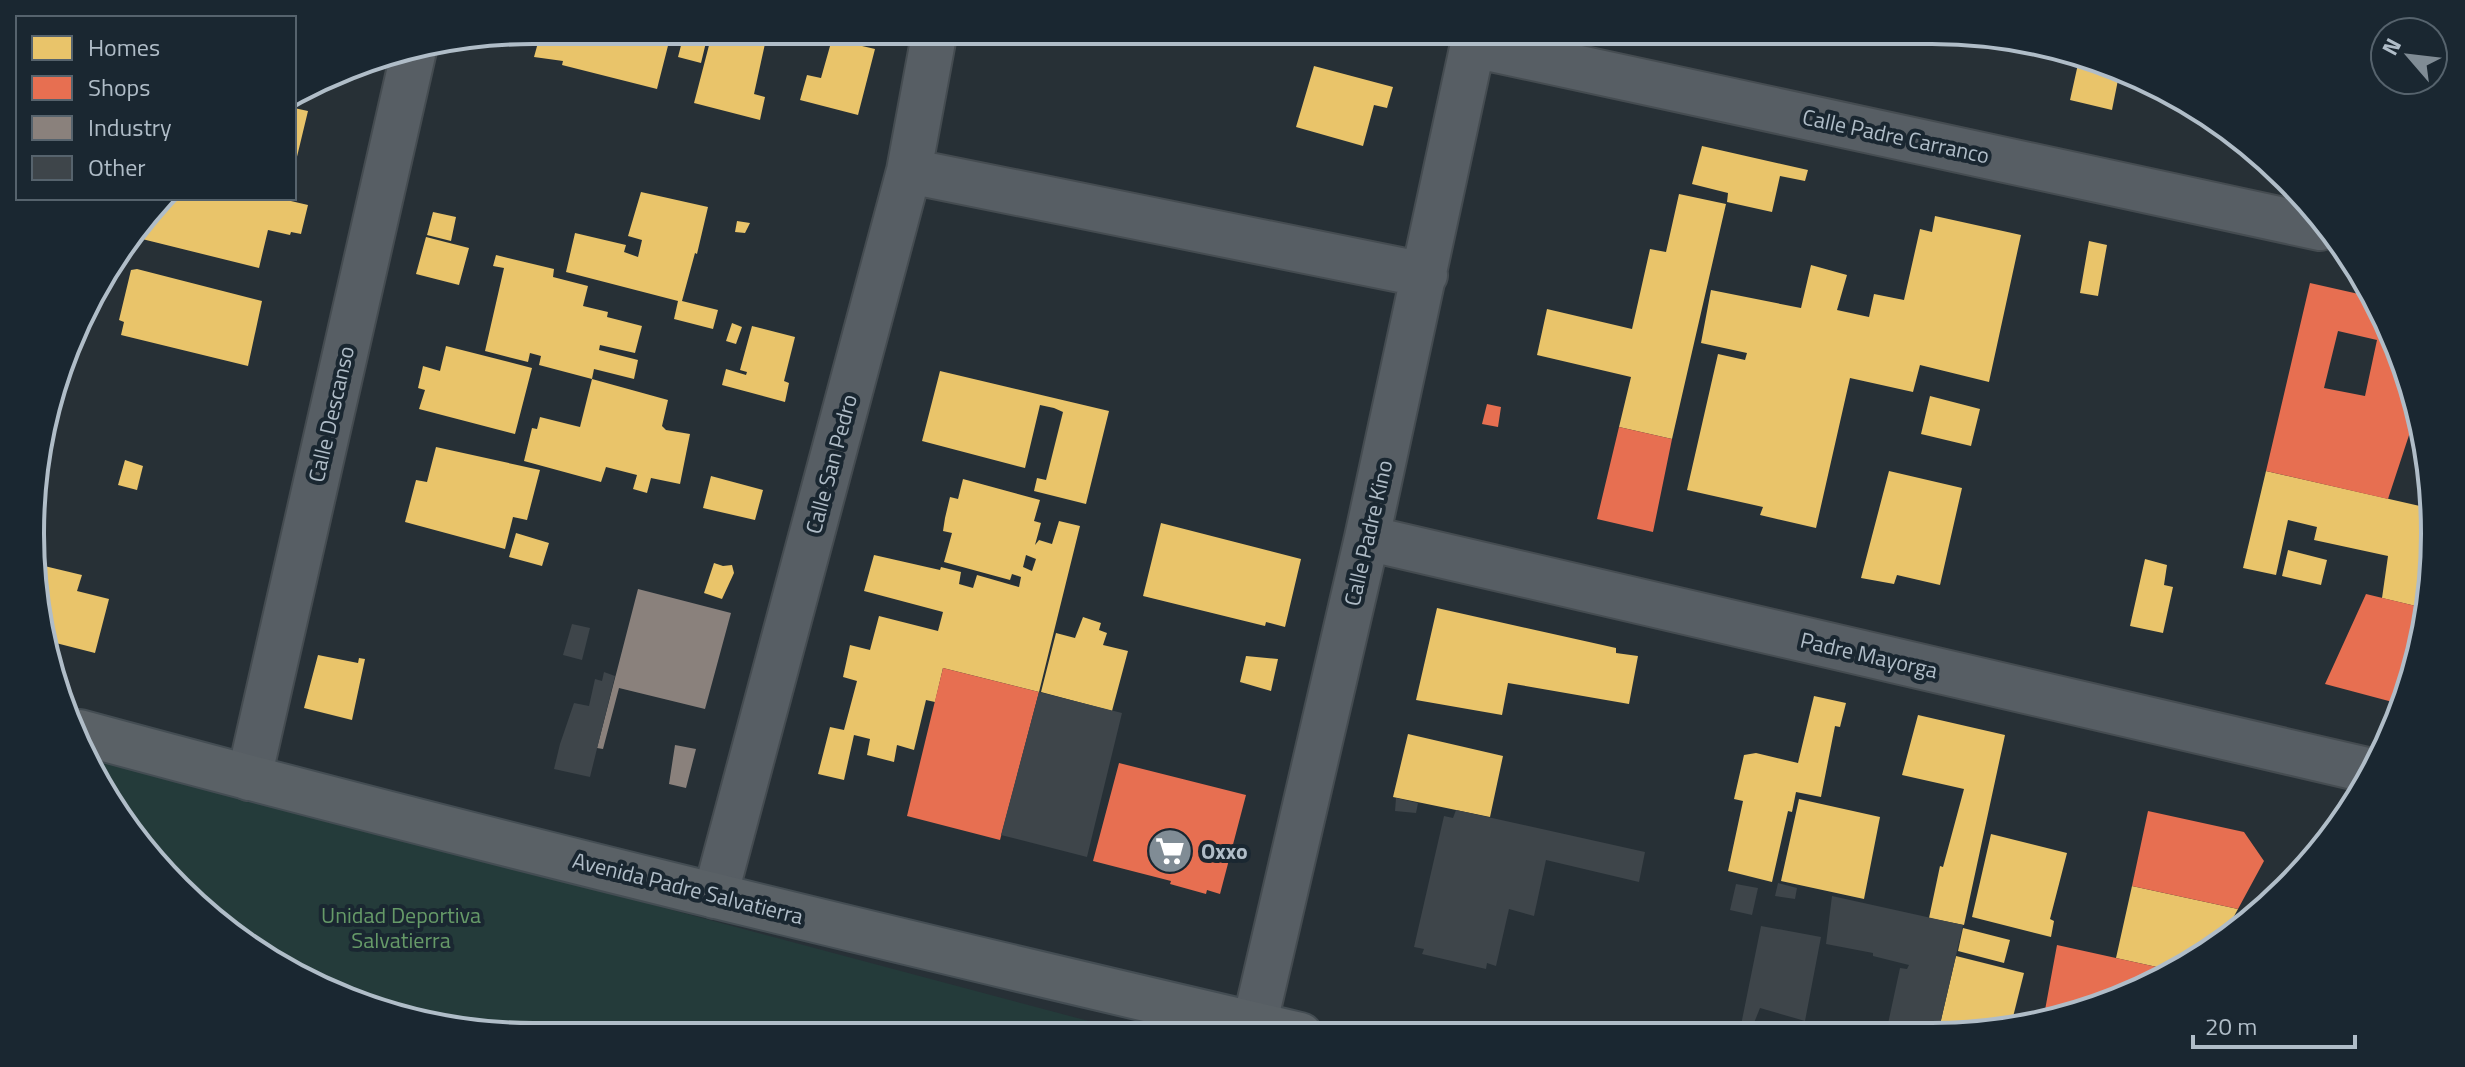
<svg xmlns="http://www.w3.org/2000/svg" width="2465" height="1067" viewBox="0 0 2465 1067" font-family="'Titillium Web',sans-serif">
	<rect width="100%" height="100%" fill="#273036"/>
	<path fill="#243b3a" d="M 87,754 L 1141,1035 L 534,1037 L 371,1010 L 202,912 L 97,785 Z"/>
	<path fill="#e9c46a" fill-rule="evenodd" d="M 533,30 L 672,30 L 657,89 L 562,65 L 563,61 L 534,57 L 539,39 L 525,34 L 526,31 Z
		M 685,30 L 709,30 L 701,63 L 678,57 Z
		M 713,30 L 768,30 L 754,94 L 765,97 L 760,120 L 694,103 Z
		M 832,39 L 875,49 L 858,115 L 800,100 L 807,75 L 821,78 Z
		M 2080,55 L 2094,57 L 2127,76 L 2119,75 L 2112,110 L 2070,100 Z
		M 1314,66 L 1393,87 L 1387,108 L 1374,105 L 1363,146 L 1296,127 Z
		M 294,108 L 308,111 L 295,165 L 294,165 Z
		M 1702,146 L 1808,170 L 1805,181 L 1780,176 L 1772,212 L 1727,202 L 1728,193 L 1692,184 Z
		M 641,192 L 708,207 L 697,254 L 695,253 L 682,301 L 718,310 L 713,329 L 674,319 L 678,301 L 566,272 L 575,233 L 626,245 L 624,252 L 638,257 L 642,240 L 628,236 Z
		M 1679,194 L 1726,204 L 1672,439 L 1619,427 L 1631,377 L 1537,355 L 1547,309 L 1632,329 L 1650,249 L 1666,252 Z
		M 166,198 L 278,198 L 308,205 L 301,234 L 291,232 L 290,235 L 268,230 L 259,268 L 134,237 Z
		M 433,212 L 456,217 L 451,241 L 427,235 Z
		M 1935,216 L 2021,235 L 1989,382 L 1920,365 L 1913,392 L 1850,378 L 1816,528 L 1760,515 L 1763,507 L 1687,490 L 1718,354 L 1745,360 L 1747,353 L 1701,343 L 1711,290 L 1801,308 L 1811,265 L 1847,275 L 1837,310 L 1869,317 L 1874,294 L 1904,300 L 1920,229 L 1932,232 Z
		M 737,221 L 750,223 L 745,233 L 735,232 Z
		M 426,237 L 469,248 L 459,285 L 416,274 Z
		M 2089,241 L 2107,245 L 2098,296 L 2080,293 Z
		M 496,255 L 554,269 L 553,277 L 588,286 L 583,306 L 608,312 L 607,317 L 642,326 L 635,353 L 600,345 L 599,350 L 638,360 L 634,379 L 594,369 L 592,379 L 539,365 L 541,356 L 530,353 L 528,362 L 485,351 L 504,268 L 493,266 Z
		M 137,269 L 262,301 L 248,366 L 121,335 L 124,322 L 119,320 L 131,270 Z
		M 732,323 L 742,327 L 736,344 L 726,341 Z
		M 752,326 L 795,337 L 784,381 L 789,383 L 785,402 L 722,385 L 726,369 L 746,375 L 747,372 L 740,370 Z
		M 446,346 L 532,368 L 515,434 L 419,409 L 425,390 L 418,388 L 423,366 L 440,371 Z
		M 940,371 L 1109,411 L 1086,504 L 1034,491 L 1037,478 L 1046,480 L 1063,412 L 1054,408 L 1040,405 L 1025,468 L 922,441 Z
		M 592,379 L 668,400 L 662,426 L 666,430 L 690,434 L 680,484 L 651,478 L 647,493 L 633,489 L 637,475 L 606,467 L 601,482 L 524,461 L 532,428 L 537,429 L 540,417 L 580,427 Z
		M 1930,396 L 1980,409 L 1971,446 L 1921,434 Z
		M 436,447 L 540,470 L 527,520 L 513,517 L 505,549 L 405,522 L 416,480 L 427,482 Z
		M 125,460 L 143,466 L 137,490 L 118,485 Z
		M 1889,471 L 1962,488 L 1940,585 L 1897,575 L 1894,584 L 1861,578 Z
		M 2266,471 L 2433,509 L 2420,607 L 2382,598 L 2388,556 L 2314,540 L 2317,527 L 2288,520 L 2276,575 L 2243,568 Z
		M 711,476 L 763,490 L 755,520 L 703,508 Z
		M 963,479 L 1040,500 L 1034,521 L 1041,523 L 1035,545 L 1039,540 L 1052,544 L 1059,521 L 1080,526 L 1039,692 L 943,668 L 935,702 L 926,700 L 914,750 L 897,745 L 894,762 L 867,755 L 870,739 L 854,735 L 844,780 L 818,774 L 830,727 L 844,730 L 857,681 L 843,677 L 850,645 L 870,650 L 879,616 L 938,631 L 943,612 L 864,591 L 874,555 L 940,570 L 941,567 L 961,572 L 959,584 L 973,588 L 977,575 L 1019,587 L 1021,577 L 1012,574 L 1010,580 L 944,562 L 952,533 L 943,531 L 945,518 L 950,497 L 958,499 ZM 1026,555 L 1036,559 L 1032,571 L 1023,567 Z
		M 1161,523 L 1301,559 L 1285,627 L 1266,622 L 1265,626 L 1143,596 Z
		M 516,533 L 549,543 L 542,566 L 509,557 Z
		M 2288,550 L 2327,560 L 2321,585 L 2282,576 Z
		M 2145,559 L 2167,565 L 2164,585 L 2173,587 L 2163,633 L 2130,626 Z
		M 714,563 L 723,566 L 732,565 L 734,573 L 722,599 L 704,593 Z
		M 36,564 L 82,575 L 77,591 L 109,599 L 95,653 L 48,641 L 34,600 Z
		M 1437,608 L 1616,648 L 1616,653 L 1638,656 L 1629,704 L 1508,683 L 1502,715 L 1416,700 Z
		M 1083,617 L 1101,623 L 1099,630 L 1107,633 L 1103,645 L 1128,651 L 1112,711 L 1041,692 L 1056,633 L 1075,638 Z
		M 318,655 L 358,663 L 359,658 L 365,659 L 352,720 L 304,708 Z
		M 1246,656 L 1278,659 L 1271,691 L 1240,682 Z
		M 1814,696 L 1846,703 L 1840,727 L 1835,726 L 1821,797 L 1796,792 L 1792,812 L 1788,811 L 1772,882 L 1728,871 L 1743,801 L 1734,799 L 1744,755 L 1756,753 L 1798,763 Z
		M 1918,715 L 2005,735 L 1964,925 L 1929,918 L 1940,866 L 1943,867 L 1964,789 L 1902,775 Z
		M 1408,734 L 1503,756 L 1490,817 L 1393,797 Z
		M 1799,799 L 1880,817 L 1864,899 L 1781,881 Z
		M 1991,834 L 2067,853 L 2050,919 L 2054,921 L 2051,937 L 1972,917 Z
		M 2132,886 L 2238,909 L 2221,940 L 2175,971 L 2116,958 Z
		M 1963,928 L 2010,940 L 2004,963 L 1958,951 Z
		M 1956,956 L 2024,973 L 2010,1029 L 1998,1033 L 1938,1033 Z"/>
	<path fill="#e76f51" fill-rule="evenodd" d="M 2310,283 L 2372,297 L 2383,311 L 2413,423 L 2388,499 L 2266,471 ZM 2338,331 L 2377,340 L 2365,396 L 2324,388 Z
		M 1487,404 L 1501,407 L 1498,427 L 1482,424 Z
		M 1619,427 L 1672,439 L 1653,532 L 1597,519 Z
		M 2366,594 L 2420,607 L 2409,688 L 2400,704 L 2325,684 Z
		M 943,668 L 1039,692 L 1000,840 L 907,816 Z
		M 1119,763 L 1246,795 L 1220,894 L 1207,890 L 1206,894 L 1170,884 L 1171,881 L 1093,861 Z
		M 2148,811 L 2244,832 L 2264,861 L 2238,909 L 2132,886 Z
		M 2057,945 L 2175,971 L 2154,985 L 2062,1013 L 2045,1010 Z"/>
	<path fill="#8a817c" d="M 638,589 L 731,613 L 705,709 L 619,688 L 603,749 L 597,748 Z
		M 675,745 L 696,749 L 686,788 L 669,784 Z"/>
	<path fill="#3e454a" d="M 572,624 L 590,628 L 582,660 L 563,655 Z
		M 604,672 L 615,676 L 590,777 L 554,769 L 560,744 L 574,703 L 589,706 L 595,679 L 602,681 Z
		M 1039,692 L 1122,713 L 1087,857 L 1001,835 Z
		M 1396,798 L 1418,803 L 1416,813 L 1395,811 Z
		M 1456,810 L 1645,852 L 1639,882 L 1546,860 L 1534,916 L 1509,909 L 1496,966 L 1487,963 L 1486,969 L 1422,954 L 1424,949 L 1414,947 L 1444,816 L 1453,818 Z
		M 1778,883 L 1797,888 L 1795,899 L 1775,896 Z
		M 1736,884 L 1758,888 L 1752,915 L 1730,910 Z
		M 1832,896 L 1963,925 L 1938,1033 L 1886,1033 L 1900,968 L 1907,969 L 1909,965 L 1873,956 L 1873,953 L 1826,944 Z
		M 1761,926 L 1821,937 L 1805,1021 L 1760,1008 L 1750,1033 L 1740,1030 Z
		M 1836,1026 L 1859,1032 L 1859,1033 L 1835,1033 Z"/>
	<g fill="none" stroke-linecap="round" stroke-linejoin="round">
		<g stroke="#454c51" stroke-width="48">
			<path id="minor" d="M 1473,45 L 2320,228
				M 909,171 L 1425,275
				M 1367,538 L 2371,771
				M 249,778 L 414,50
				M 715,896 L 909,171 L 935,30
				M 1252,1035 L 1367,538 L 1476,30"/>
		</g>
		<g stroke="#444d53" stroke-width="48">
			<path id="major" d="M 79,732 C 484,842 892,940 1300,1035"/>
		</g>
		<use href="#minor" stroke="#575e64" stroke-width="44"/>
		<use href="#major" stroke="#5a6166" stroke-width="44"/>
	</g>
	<defs>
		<g id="supermarket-disc" transform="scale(2.3)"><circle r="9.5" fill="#808c95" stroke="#1a2731"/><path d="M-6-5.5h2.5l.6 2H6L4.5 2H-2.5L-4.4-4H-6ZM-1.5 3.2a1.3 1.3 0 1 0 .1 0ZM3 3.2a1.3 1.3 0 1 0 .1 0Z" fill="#fff"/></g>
	</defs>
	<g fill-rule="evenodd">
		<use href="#supermarket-disc" x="1170" y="851"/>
	</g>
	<g text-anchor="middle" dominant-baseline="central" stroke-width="8" stroke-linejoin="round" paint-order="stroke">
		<g font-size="22" fill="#b0bdc8" stroke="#1a2731">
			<text transform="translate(1896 136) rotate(12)">Calle Padre Carranco</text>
			<text transform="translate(331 414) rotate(-77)">Calle Descanso</text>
			<text transform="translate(831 464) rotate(-75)">Calle San Pedro</text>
			<text transform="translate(1368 533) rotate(-77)">Calle Padre Kino</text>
			<text transform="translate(1869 655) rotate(13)">Padre Mayorga</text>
			<text transform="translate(688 888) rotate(14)">Avenida Padre Salvatierra</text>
		</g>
		<g font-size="22" font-weight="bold" fill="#b0bdc8" stroke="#1a2731" text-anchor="start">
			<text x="1201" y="851">Oxxo</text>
		</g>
		<g font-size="22" fill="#669a68" stroke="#1a2731">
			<text x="401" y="915">Unidad Deportiva<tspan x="401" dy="25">Salvatierra</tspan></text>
		</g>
	</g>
	<path d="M0 0H2465V1067H0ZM533 44H1932A489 489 0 0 1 2421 533V534A489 489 0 0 1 1932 1023H533A489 489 0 0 1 44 534V533A489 489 0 0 1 533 44Z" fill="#1a2731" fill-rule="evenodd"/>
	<path fill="none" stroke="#b0bdc8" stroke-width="4" d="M533 44H1932A489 489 0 0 1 2421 533V534A489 489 0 0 1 1932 1023H533A489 489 0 0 1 44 534V533A489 489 0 0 1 533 44Z"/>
	<rect x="16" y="16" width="280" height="184" fill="#1a2731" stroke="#56636d" stroke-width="2"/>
	<rect x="32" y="36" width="40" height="24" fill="#e9c46a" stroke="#56636d" stroke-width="2"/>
	<text x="88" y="56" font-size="24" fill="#b0bdc8">Homes</text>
	<rect x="32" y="76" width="40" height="24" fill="#e76f51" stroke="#56636d" stroke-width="2"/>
	<text x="88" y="96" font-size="24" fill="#b0bdc8">Shops</text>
	<rect x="32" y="116" width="40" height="24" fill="#8a817c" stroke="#56636d" stroke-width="2"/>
	<text x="88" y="136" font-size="24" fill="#b0bdc8">Industry</text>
	<rect x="32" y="156" width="40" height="24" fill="#3e454a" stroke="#56636d" stroke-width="2"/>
	<text x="88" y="176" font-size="24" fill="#b0bdc8">Other</text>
	<g transform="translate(2409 56) rotate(298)"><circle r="38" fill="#1a2731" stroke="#56636d" stroke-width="2"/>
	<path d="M0-6L14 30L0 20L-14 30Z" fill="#808c95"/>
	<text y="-12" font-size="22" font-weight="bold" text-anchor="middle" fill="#b0bdc8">N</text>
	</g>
	<path d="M2193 1035v12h162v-12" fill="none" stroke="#b0bdc8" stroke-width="4"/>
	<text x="2205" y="1035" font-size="24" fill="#b0bdc8" stroke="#1a2731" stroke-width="6" paint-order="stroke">20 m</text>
</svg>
